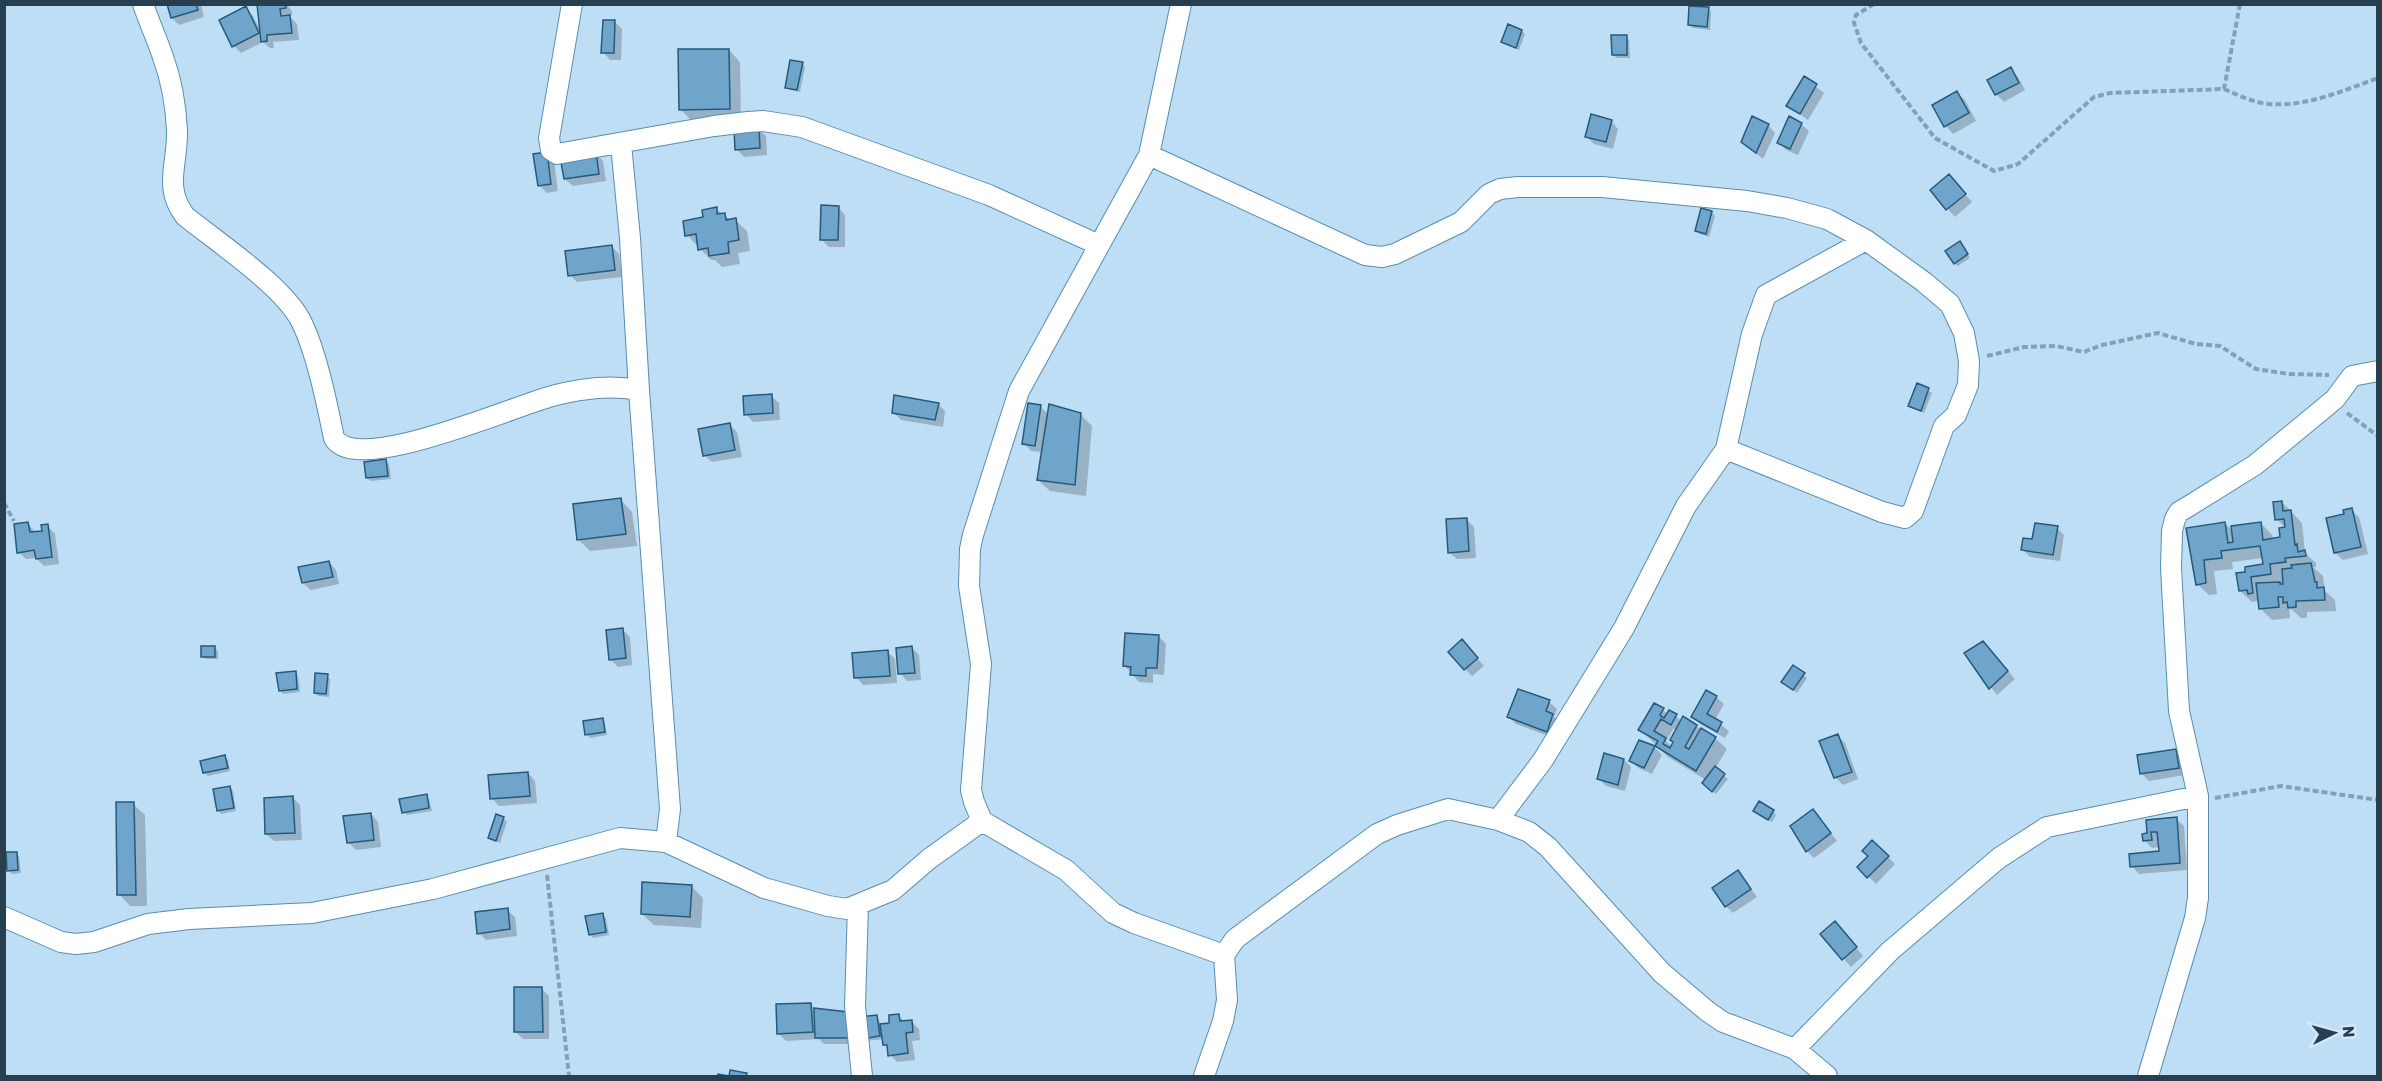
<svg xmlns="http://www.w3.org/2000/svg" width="2382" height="1081" viewBox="0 0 2382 1081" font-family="Rubik,sans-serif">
	<rect width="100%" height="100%" fill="#bedef6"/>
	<path fill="#0003" fill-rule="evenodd" d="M 168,4 L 201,4 L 204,17 L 179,25 L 172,18 Z
		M 258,4 L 286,4 L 292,11 L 292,15 L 289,16 L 297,24 L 299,40 L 273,42 L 274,48 L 270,48 L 263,42 L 241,53 L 234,46 L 246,8 L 253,16 L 261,31 Z
		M 1708,9 L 1711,12 L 1710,30 L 1693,28 L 1690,25 Z
		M 615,22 L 622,29 L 621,60 L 610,60 L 603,52 Z
		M 1522,31 L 1525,34 L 1519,50 L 1503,42 Z
		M 1626,37 L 1629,40 L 1630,58 L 1617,58 L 1613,55 Z
		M 729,50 L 740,62 L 741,120 L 692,121 L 680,109 Z
		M 802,63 L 805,67 L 800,92 L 790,90 L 786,87 Z
		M 2010,69 L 2018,77 L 2025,90 L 2004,102 L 1996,94 L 1989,81 Z
		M 1804,78 L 1824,93 L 1808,120 L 1788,105 Z
		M 1957,93 L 1965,100 L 1976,121 L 1953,134 L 1946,126 Z
		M 1611,121 L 1618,129 L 1613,149 L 1594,144 L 1586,136 Z
		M 1801,124 L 1809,131 L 1798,155 L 1786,150 L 1779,142 Z
		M 1768,125 L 1775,133 L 1763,159 L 1742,141 Z
		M 758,129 L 766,136 L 767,155 L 744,157 L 737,149 Z
		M 596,153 L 603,161 L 606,181 L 573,186 L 565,179 Z
		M 546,154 L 554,161 L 558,191 L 547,193 L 539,185 Z
		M 1956,184 L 1972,202 L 1955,217 L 1932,191 Z
		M 838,207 L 845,215 L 845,247 L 829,247 L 822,240 Z
		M 716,209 L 731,220 L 735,220 L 747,231 L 750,251 L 738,253 L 740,264 L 722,267 L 715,260 L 711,260 L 687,235 Z
		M 1712,212 L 1715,216 L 1709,237 L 1700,234 L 1696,231 Z
		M 611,246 L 619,254 L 622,277 L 577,282 L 570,275 Z
		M 1963,247 L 1970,258 L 1958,266 L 1955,263 Z
		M 1918,385 L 1932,393 L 1924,413 L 1910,406 Z
		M 771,396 L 779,403 L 780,420 L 753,422 L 746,414 Z
		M 938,404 L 945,411 L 943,427 L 901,420 L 893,412 Z
		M 1040,406 L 1049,415 L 1080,414 L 1092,426 L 1086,496 L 1050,491 L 1038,480 L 1043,452 L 1031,451 L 1024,443 Z
		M 730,425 L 737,432 L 742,457 L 712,462 L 704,455 Z
		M 385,460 L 389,464 L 391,479 L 371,481 L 367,478 Z
		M 621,500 L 632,512 L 637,546 L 590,551 L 579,540 Z
		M 2282,502 L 2302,523 L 2305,553 L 2316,563 L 2316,567 L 2313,567 L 2323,576 L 2325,591 L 2335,600 L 2336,611 L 2307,612 L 2307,618 L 2301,618 L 2289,607 L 2290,618 L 2272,620 L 2260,608 L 2257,601 L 2252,602 L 2240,591 L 2238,575 L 2264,566 L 2263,558 L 2232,562 L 2233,569 L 2214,571 L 2217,594 L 2209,595 L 2197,584 L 2187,529 L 2225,523 L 2233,532 L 2261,523 L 2272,535 L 2273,540 L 2282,538 L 2286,528 L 2276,519 Z
		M 2351,510 L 2359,517 L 2368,554 L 2343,560 L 2335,553 L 2346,515 Z
		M 1467,520 L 1474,527 L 1476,558 L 1457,559 L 1449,552 Z
		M 28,524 L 36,533 L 43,532 L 47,526 L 55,534 L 59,564 L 44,566 L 36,558 L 26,559 L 19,552 Z
		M 2057,528 L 2064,535 L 2060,561 L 2030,557 L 2022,549 Z
		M 329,562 L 336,570 L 339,584 L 311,590 L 303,583 Z
		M 622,629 L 630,637 L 632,665 L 618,667 L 610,659 Z
		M 1158,636 L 1166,644 L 1164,675 L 1153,674 L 1153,683 L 1139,682 L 1124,665 Z
		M 1983,642 L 2015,679 L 1997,695 L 1966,654 Z
		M 214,647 L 218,651 L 218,659 L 206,659 L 203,656 Z
		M 912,648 L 919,655 L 921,680 L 907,681 L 900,673 Z
		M 1469,649 L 1484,666 L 1472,676 L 1465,669 Z
		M 888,652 L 895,659 L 897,683 L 863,685 L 856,677 Z
		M 1793,667 L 1807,678 L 1797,693 L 1786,685 Z
		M 295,672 L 298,676 L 300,692 L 283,694 L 280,690 Z
		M 327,676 L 330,679 L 329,697 L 318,696 L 315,693 Z
		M 1716,697 L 1724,704 L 1715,720 L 1729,731 L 1725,738 L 1700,724 L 1693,717 Z
		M 1549,702 L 1557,709 L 1554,717 L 1560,723 L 1554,738 L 1516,724 L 1509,717 Z
		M 1663,710 L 1668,715 L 1676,716 L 1682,722 L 1696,726 L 1715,738 L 1727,749 L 1715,769 L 1728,779 L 1716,794 L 1707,787 L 1706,780 L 1668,757 L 1640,729 ZM 1674,728 L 1677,731 L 1672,747 L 1666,741 Z
		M 602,720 L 605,723 L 607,735 L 590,738 L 587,734 Z
		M 1838,736 L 1845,743 L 1858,779 L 1843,785 L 1836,778 L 1821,741 Z
		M 1654,747 L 1662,755 L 1652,774 L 1638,768 L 1631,761 Z
		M 2175,751 L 2183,758 L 2185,775 L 2149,781 L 2141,773 Z
		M 225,757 L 228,760 L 230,771 L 208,776 L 205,773 Z
		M 1624,760 L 1631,767 L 1625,791 L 1606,786 L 1599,779 Z
		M 528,773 L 535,781 L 537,803 L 499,806 L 492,798 Z
		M 230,787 L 233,791 L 236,811 L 221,814 L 218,810 Z
		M 426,795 L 429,799 L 432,811 L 407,815 L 404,812 Z
		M 293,798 L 300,805 L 302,840 L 274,841 L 266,834 Z
		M 133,804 L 145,815 L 147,906 L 130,906 L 119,894 Z
		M 1773,811 L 1776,815 L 1772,822 L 1758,814 Z
		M 1813,811 L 1837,841 L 1814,858 L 1807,851 Z
		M 371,814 L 378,822 L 381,847 L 356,850 L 348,842 Z
		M 503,818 L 507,822 L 500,843 L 490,837 Z
		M 2176,819 L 2184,826 L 2187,870 L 2139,874 L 2132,866 L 2161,853 L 2160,847 L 2152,848 L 2144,840 L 2148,835 L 2147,821 Z
		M 1872,842 L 1895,864 L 1876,884 L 1859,867 L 1870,856 Z
		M 16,853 L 19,856 L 21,873 L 12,874 L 9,870 Z
		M 1738,872 L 1757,897 L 1733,913 L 1726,906 Z
		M 691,886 L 703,898 L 701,928 L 654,925 L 642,914 Z
		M 507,910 L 515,917 L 517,936 L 486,940 L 479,933 Z
		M 602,915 L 606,918 L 609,935 L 593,938 L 590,934 Z
		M 1842,931 L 1863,956 L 1851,967 L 1822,934 Z
		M 542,989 L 549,996 L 549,1039 L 523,1039 L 515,1031 Z
		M 811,1005 L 816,1010 L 848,1014 L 855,1044 L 824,1044 L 819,1039 L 786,1041 L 778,1033 Z
		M 876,1016 L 879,1020 L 880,1026 L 891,1024 L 898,1016 L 905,1022 L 911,1021 L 919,1029 L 920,1040 L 912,1041 L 915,1060 L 897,1062 L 890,1055 L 884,1039 L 867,1041 L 864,1038 Z"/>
	<path fill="#6fa5cb" stroke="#255a7c" stroke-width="1.5" d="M 167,4 L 196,4 L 198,10 L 171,18 Z
		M 257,4 L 285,4 L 286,8 L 280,9 L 281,16 L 290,15 L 292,33 L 267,35 L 267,41 L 261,42 Z
		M 246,6 L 259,33 L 232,47 L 219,20 Z
		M 1689,6 L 1709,7 L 1707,27 L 1688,25 Z
		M 603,20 L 615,20 L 614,53 L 601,53 Z
		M 1508,24 L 1522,30 L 1516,48 L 1501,42 Z
		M 1611,35 L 1627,35 L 1627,55 L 1612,55 Z
		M 678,49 L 729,49 L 730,109 L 679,110 Z
		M 790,60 L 803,62 L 797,90 L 785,88 Z
		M 2011,67 L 2019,83 L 1995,95 L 1987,80 Z
		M 1804,76 L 1817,84 L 1800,114 L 1786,106 Z
		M 1957,91 L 1969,113 L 1944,127 L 1932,105 Z
		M 1591,114 L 1612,120 L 1606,142 L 1585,137 Z
		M 1752,116 L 1769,124 L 1756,153 L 1741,142 Z
		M 1789,116 L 1802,123 L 1790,149 L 1777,143 Z
		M 759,127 L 760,148 L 735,150 L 734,129 Z
		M 547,152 L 551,184 L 538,186 L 533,154 Z
		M 596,152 L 599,174 L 564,179 L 560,157 Z
		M 1949,174 L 1966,194 L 1946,210 L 1930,190 Z
		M 821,205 L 839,206 L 838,240 L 820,240 Z
		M 717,207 L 717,214 L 725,213 L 726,220 L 736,218 L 739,240 L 728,242 L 729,253 L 709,256 L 708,248 L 698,250 L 696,234 L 685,236 L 683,221 L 703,217 L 702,210 Z
		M 1701,208 L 1712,211 L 1706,234 L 1695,231 Z
		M 1960,241 L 1968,254 L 1954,264 L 1945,251 Z
		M 612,245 L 615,270 L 568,276 L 565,251 Z
		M 1917,383 L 1929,388 L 1921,411 L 1908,406 Z
		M 772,394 L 773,413 L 744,415 L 743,396 Z
		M 894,395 L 939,403 L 935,420 L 892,413 Z
		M 1028,403 L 1041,405 L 1035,446 L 1022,444 Z
		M 1049,404 L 1081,413 L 1075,485 L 1037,480 Z
		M 730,423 L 735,450 L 703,456 L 698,429 Z
		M 386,459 L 388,476 L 366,478 L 364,462 Z
		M 621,498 L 626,534 L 577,540 L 573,504 Z
		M 2282,501 L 2283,511 L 2291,510 L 2295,545 L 2297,544 L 2298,552 L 2305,550 L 2306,556 L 2285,558 L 2286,562 L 2270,564 L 2271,574 L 2251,577 L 2253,593 L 2248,594 L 2247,590 L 2239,591 L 2236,573 L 2245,572 L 2245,567 L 2263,564 L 2260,546 L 2221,551 L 2222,558 L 2204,560 L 2206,583 L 2196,585 L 2186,528 L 2225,522 L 2228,543 L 2233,542 L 2231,526 L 2261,522 L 2263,540 L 2280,537 L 2279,528 L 2285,527 L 2284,519 L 2275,520 L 2273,502 Z
		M 2352,508 L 2361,547 L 2334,553 L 2326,518 L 2344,514 L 2343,510 Z
		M 1467,518 L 1469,551 L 1448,553 L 1446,519 Z
		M 28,522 L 30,532 L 42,531 L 41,525 L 48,524 L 52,557 L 36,559 L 34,550 L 17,553 L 14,524 Z
		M 2035,523 L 2058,526 L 2053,555 L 2021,550 L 2023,538 L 2032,539 Z
		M 329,561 L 333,577 L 302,583 L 298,567 Z
		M 2311,563 L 2315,582 L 2317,582 L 2317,588 L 2324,587 L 2325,600 L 2296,601 L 2296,607 L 2288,608 L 2287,602 L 2283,603 L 2283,597 L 2278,597 L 2279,607 L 2259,609 L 2256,583 L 2280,582 L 2280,584 L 2283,584 L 2282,569 L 2292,568 L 2291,565 Z
		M 623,628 L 626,658 L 609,660 L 606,630 Z
		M 1125,633 L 1159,635 L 1157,668 L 1146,668 L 1146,676 L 1130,675 L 1131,667 L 1123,666 Z
		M 1462,639 L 1478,658 L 1464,670 L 1448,652 Z
		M 1983,641 L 2008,671 L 1989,689 L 1964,653 Z
		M 201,646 L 215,646 L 215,657 L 201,657 Z
		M 912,646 L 915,673 L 898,674 L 896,648 Z
		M 888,650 L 890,676 L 854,678 L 852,653 Z
		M 1793,665 L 1805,673 L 1793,690 L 1781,682 Z
		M 296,671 L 297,689 L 279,691 L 276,673 Z
		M 315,673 L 328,674 L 326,694 L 314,693 Z
		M 1518,689 L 1550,700 L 1546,711 L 1553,714 L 1547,732 L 1507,717 Z
		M 1706,690 L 1717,696 L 1707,714 L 1722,722 L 1717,732 L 1691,717 Z
		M 1654,703 L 1664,708 L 1660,715 L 1664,718 L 1669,710 L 1677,714 L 1671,725 L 1661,719 L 1654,731 L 1666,738 L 1663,744 L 1670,748 L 1673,742 L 1670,740 L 1683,716 L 1697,725 L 1685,747 L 1689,749 L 1701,728 L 1716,737 L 1696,771 L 1655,746 L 1658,741 L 1638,730 Z
		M 603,718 L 605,732 L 585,735 L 583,721 Z
		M 1838,734 L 1852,772 L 1834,778 L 1819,741 Z
		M 1639,740 L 1655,746 L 1644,768 L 1629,761 Z
		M 2176,749 L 2179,768 L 2140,774 L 2137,755 Z
		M 1604,753 L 1624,759 L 1618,785 L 1597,779 Z
		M 225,755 L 228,768 L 203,773 L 200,761 Z
		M 1715,766 L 1725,774 L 1712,792 L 1702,783 Z
		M 528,772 L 530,796 L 490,799 L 488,775 Z
		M 230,786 L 234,808 L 217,811 L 213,789 Z
		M 427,794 L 429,808 L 402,813 L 399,799 Z
		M 293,796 L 295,833 L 265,834 L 264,798 Z
		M 1759,801 L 1774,810 L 1768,820 L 1753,811 Z
		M 116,802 L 134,802 L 136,895 L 117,895 Z
		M 1813,809 L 1831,833 L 1806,852 L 1790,826 Z
		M 371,813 L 374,840 L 347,843 L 343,816 Z
		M 496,814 L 504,817 L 496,841 L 488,838 Z
		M 2177,817 L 2180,863 L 2130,867 L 2129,854 L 2159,851 L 2157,832 L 2151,832 L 2152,840 L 2143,841 L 2142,834 L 2147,833 L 2146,820 Z
		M 1872,840 L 1889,856 L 1867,878 L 1857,867 L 1868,856 L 1862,851 Z
		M 6,852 L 17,852 L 18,870 L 7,871 Z
		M 1738,870 L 1751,889 L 1725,907 L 1712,888 Z
		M 642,882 L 692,885 L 690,917 L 641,914 Z
		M 508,908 L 510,929 L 477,934 L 475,912 Z
		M 603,913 L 606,932 L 589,935 L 585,916 Z
		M 1835,921 L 1857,947 L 1842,960 L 1820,934 Z
		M 514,987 L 542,987 L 543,1032 L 514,1032 Z
		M 811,1003 L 813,1032 L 777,1034 L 776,1004 Z
		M 814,1008 L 848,1012 L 849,1038 L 815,1038 Z
		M 899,1014 L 900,1021 L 912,1020 L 913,1032 L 906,1033 L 908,1053 L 888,1056 L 887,1045 L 883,1045 L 880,1024 L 889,1023 L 889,1015 Z
		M 877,1015 L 880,1036 L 862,1039 L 859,1017 Z
		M 730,1070 L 747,1073 L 746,1076 L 717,1076 L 718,1074 L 729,1076 Z"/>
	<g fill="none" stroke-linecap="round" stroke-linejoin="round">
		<g stroke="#588db2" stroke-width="22">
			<path id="minor" d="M 143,4 C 149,22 157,39 163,57 C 171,79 176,107 177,131 C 178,164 163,187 185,216 C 217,242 285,287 302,323 C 317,354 327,404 334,438 C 356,477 520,403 556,395 C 585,388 610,385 639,390
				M 572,4 L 549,138 L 551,150 L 557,154 L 714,126 L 748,122 L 763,121 L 802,127 L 989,195 L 1099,245
				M 1181,4 L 1149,155 L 1019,391 L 973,535 L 970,549 L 969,586 L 981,664 L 971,790 L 974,802 L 982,821 L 1066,870 L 1113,913 L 1134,923 L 1224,955
				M 621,144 L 630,238 L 639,390 L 670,809 L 666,842
				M 1149,155 L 1365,255 L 1382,257 L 1395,254 L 1461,222 L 1489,194 L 1500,189 L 1518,187 L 1602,187 L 1747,201 L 1787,208 L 1827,219 L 1866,240 L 1924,282 L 1950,304 L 1964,333 L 1969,361 L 1968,385 L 1956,415 L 1944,426 L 1913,511 L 1905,518 L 1882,512 L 1726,449
				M 1498,820 L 1543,760 L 1624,628 L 1686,506 L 1726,449 L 1752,334 L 1766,295 L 1866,240
				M 858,905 L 855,1006 L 862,1076
				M 4,917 L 61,942 L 76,944 L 94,942 L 148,924 L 189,919 L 312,913 L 433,889 L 620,838 L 666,842 L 764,888 L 828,906 L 847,909 L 893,890 L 929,859 L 982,821
				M 1795,1049 L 1890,951 L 1999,858 L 2047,827 L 2198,796
				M 1204,1076 L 1223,1021 L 1227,1000 L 1224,955 L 1235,939 L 1377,834 L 1397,825 L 1448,809 L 1498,820 L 1529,832 L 1548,847 L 1662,973 L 1707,1011 L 1723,1022 L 1795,1049 L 1827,1076
				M 2148,1076 L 2195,918 L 2198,898 L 2198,796 L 2179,711 L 2171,568 L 2172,531 L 2175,519 L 2179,512 L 2189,506 L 2255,465 L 2335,399 L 2352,376 L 2378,371"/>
		</g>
		<path stroke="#84a0b5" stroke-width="4" stroke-dasharray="6 3" stroke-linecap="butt" d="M 1874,4 L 1856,15 L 1854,23 L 1861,43 L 1935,138 L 1994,171 L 2018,164 L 2094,97 L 2110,93 L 2224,89 L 2240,4
			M 2224,89 C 2238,95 2252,102 2268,104 C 2307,107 2342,91 2378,78
			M 1987,356 L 2024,347 L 2056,346 L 2084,352 L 2102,345 L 2158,333 L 2196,344 L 2220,346 L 2256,369 L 2289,374 L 2329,375
			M 2347,413 L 2378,436
			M 4,503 L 14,521
			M 2215,798 L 2281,786 L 2378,800
			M 547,875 L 569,1076"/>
		<use href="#minor" stroke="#fff" stroke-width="20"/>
	</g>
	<rect width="2382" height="1081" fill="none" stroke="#283f4f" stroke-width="12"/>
	<g transform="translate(2334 1033) rotate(85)" stroke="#d4e9fa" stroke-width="4.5" paint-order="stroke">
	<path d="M0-4.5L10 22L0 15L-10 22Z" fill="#283f4f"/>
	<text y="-9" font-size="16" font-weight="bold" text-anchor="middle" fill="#283f4f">N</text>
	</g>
</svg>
